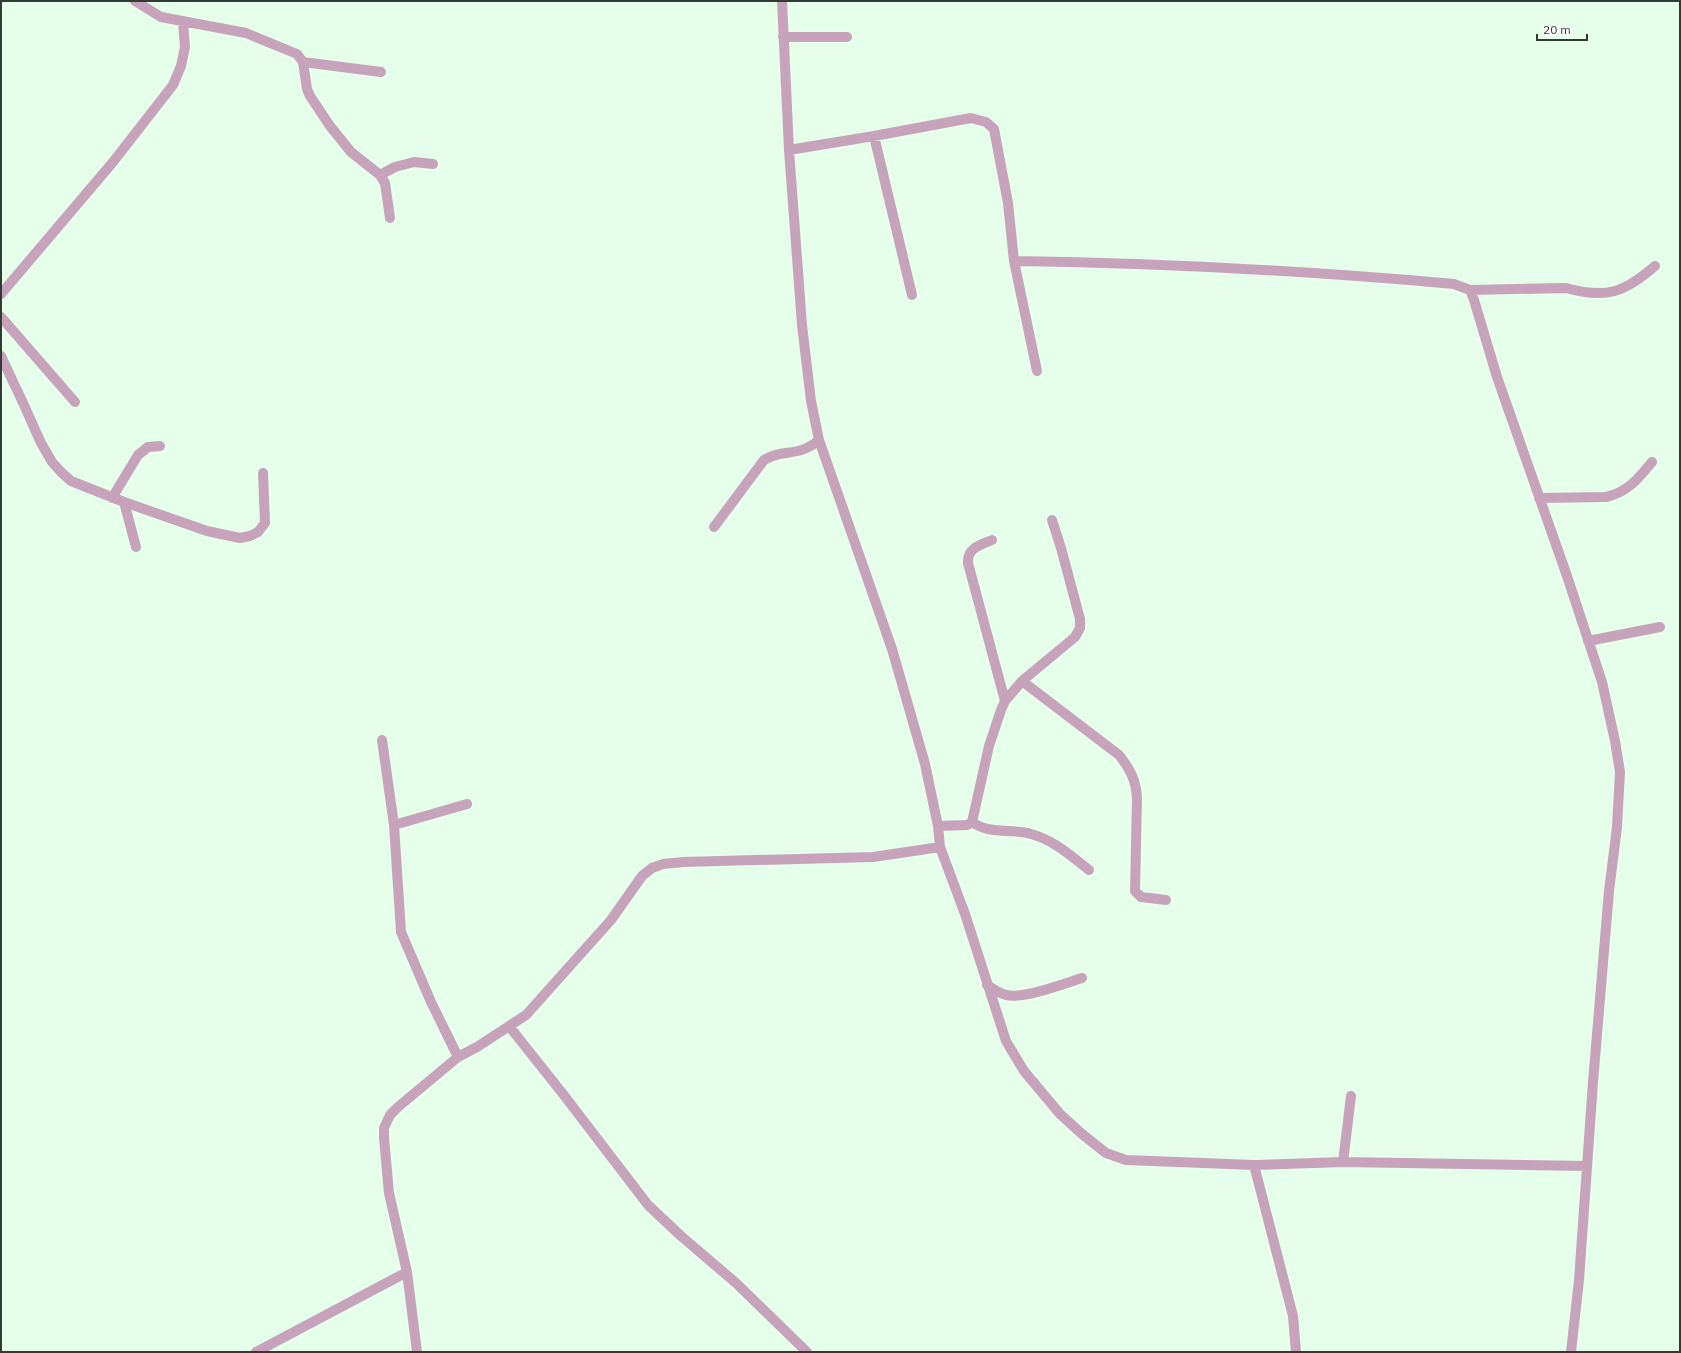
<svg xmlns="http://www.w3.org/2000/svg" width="1681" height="1353" viewBox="0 0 1681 1353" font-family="'IBM Plex Sans',sans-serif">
	<rect width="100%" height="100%" fill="#e5ffeb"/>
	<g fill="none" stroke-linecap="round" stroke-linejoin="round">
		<path stroke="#c7a3bb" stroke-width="10" d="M 135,1 L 161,17 L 246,33 L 297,54 L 303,62 L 307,89 L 310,96 L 330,126 L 351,152 L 380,175 L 385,183 L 390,218
			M 782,1 L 789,150 L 802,325 L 811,401 L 819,440 L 892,649 L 925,764 L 938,826 L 940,847 L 965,914 L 1006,1041 L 1024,1071 L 1060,1114 L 1082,1134 L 1106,1153 L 1126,1160 L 1254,1165 L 1343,1162 L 1587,1166
			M 783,37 L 847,37
			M 303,62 L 381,72
			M 874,136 L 912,295
			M 789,150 L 874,136 L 971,118 L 986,122 L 994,129 L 1008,203 L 1014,261 C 1161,263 1308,271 1454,284 L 1470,290 L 1474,300 L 1497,377 L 1567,576 L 1602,682 L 1615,741 L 1620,772 L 1617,827 L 1609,891 L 1593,1082 L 1579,1280 L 1571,1352
			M 380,175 L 395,167 L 414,162 L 433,164
			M 1014,261 L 1037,371
			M 1470,290 L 1566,288 C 1606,299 1624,293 1655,266
			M 1,294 L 113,162 L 173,85 L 181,66 L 185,47 L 183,22
			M 1,317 L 75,402
			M 1,356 L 24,405 L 41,443 L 52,462 L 61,472 L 71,481 L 124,502 L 207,531 L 240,538 L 250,536 L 258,532 L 265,523 L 263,473
			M 112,498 L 138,455 L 148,447 L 160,446
			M 1539,498 L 1606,497 C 1628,492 1639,478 1652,462
			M 124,502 L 136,547
			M 714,527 L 764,460 C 783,448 798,458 819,440
			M 992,540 C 980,545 967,548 968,563 L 1005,701
			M 1588,641 L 1660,627
			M 1022,681 L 1119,755 C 1130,769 1136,780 1137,798 L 1135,891 L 1141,897 L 1166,900
			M 382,740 L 394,825
			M 972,822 C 990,835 1011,828 1031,834 C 1054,840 1071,856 1089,870
			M 938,826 L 967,825 L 972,822 L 989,746 L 1001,710 L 1005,701 L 1022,681 L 1075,637 L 1080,628 L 1080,619 L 1061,548 L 1052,520
			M 987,985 C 993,989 998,993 1006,995 C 1024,999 1063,984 1082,978
			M 509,1026 L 563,1094 L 648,1205 L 681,1236 L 736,1283 L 807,1352
			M 458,1057 L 431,1002 L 401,932 L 394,825 L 467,804
			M 1343,1162 L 1351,1096
			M 1254,1165 L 1293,1316 L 1296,1352
			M 256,1352 L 407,1272
			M 417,1352 L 407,1272 L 389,1193 L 384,1138 L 384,1128 L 390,1115 L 398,1107 L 458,1057 L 477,1047 L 526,1015 L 611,920 L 642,876 L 652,868 L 663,864 L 683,862 L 873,857 L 940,847"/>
	</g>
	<rect width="1681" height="1353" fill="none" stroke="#313b34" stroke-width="4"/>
	<path d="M1537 34v6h50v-6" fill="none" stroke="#313b34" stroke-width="2"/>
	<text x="1543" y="34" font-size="12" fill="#313b34" stroke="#ffffff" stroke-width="3" paint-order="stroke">20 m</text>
</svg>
